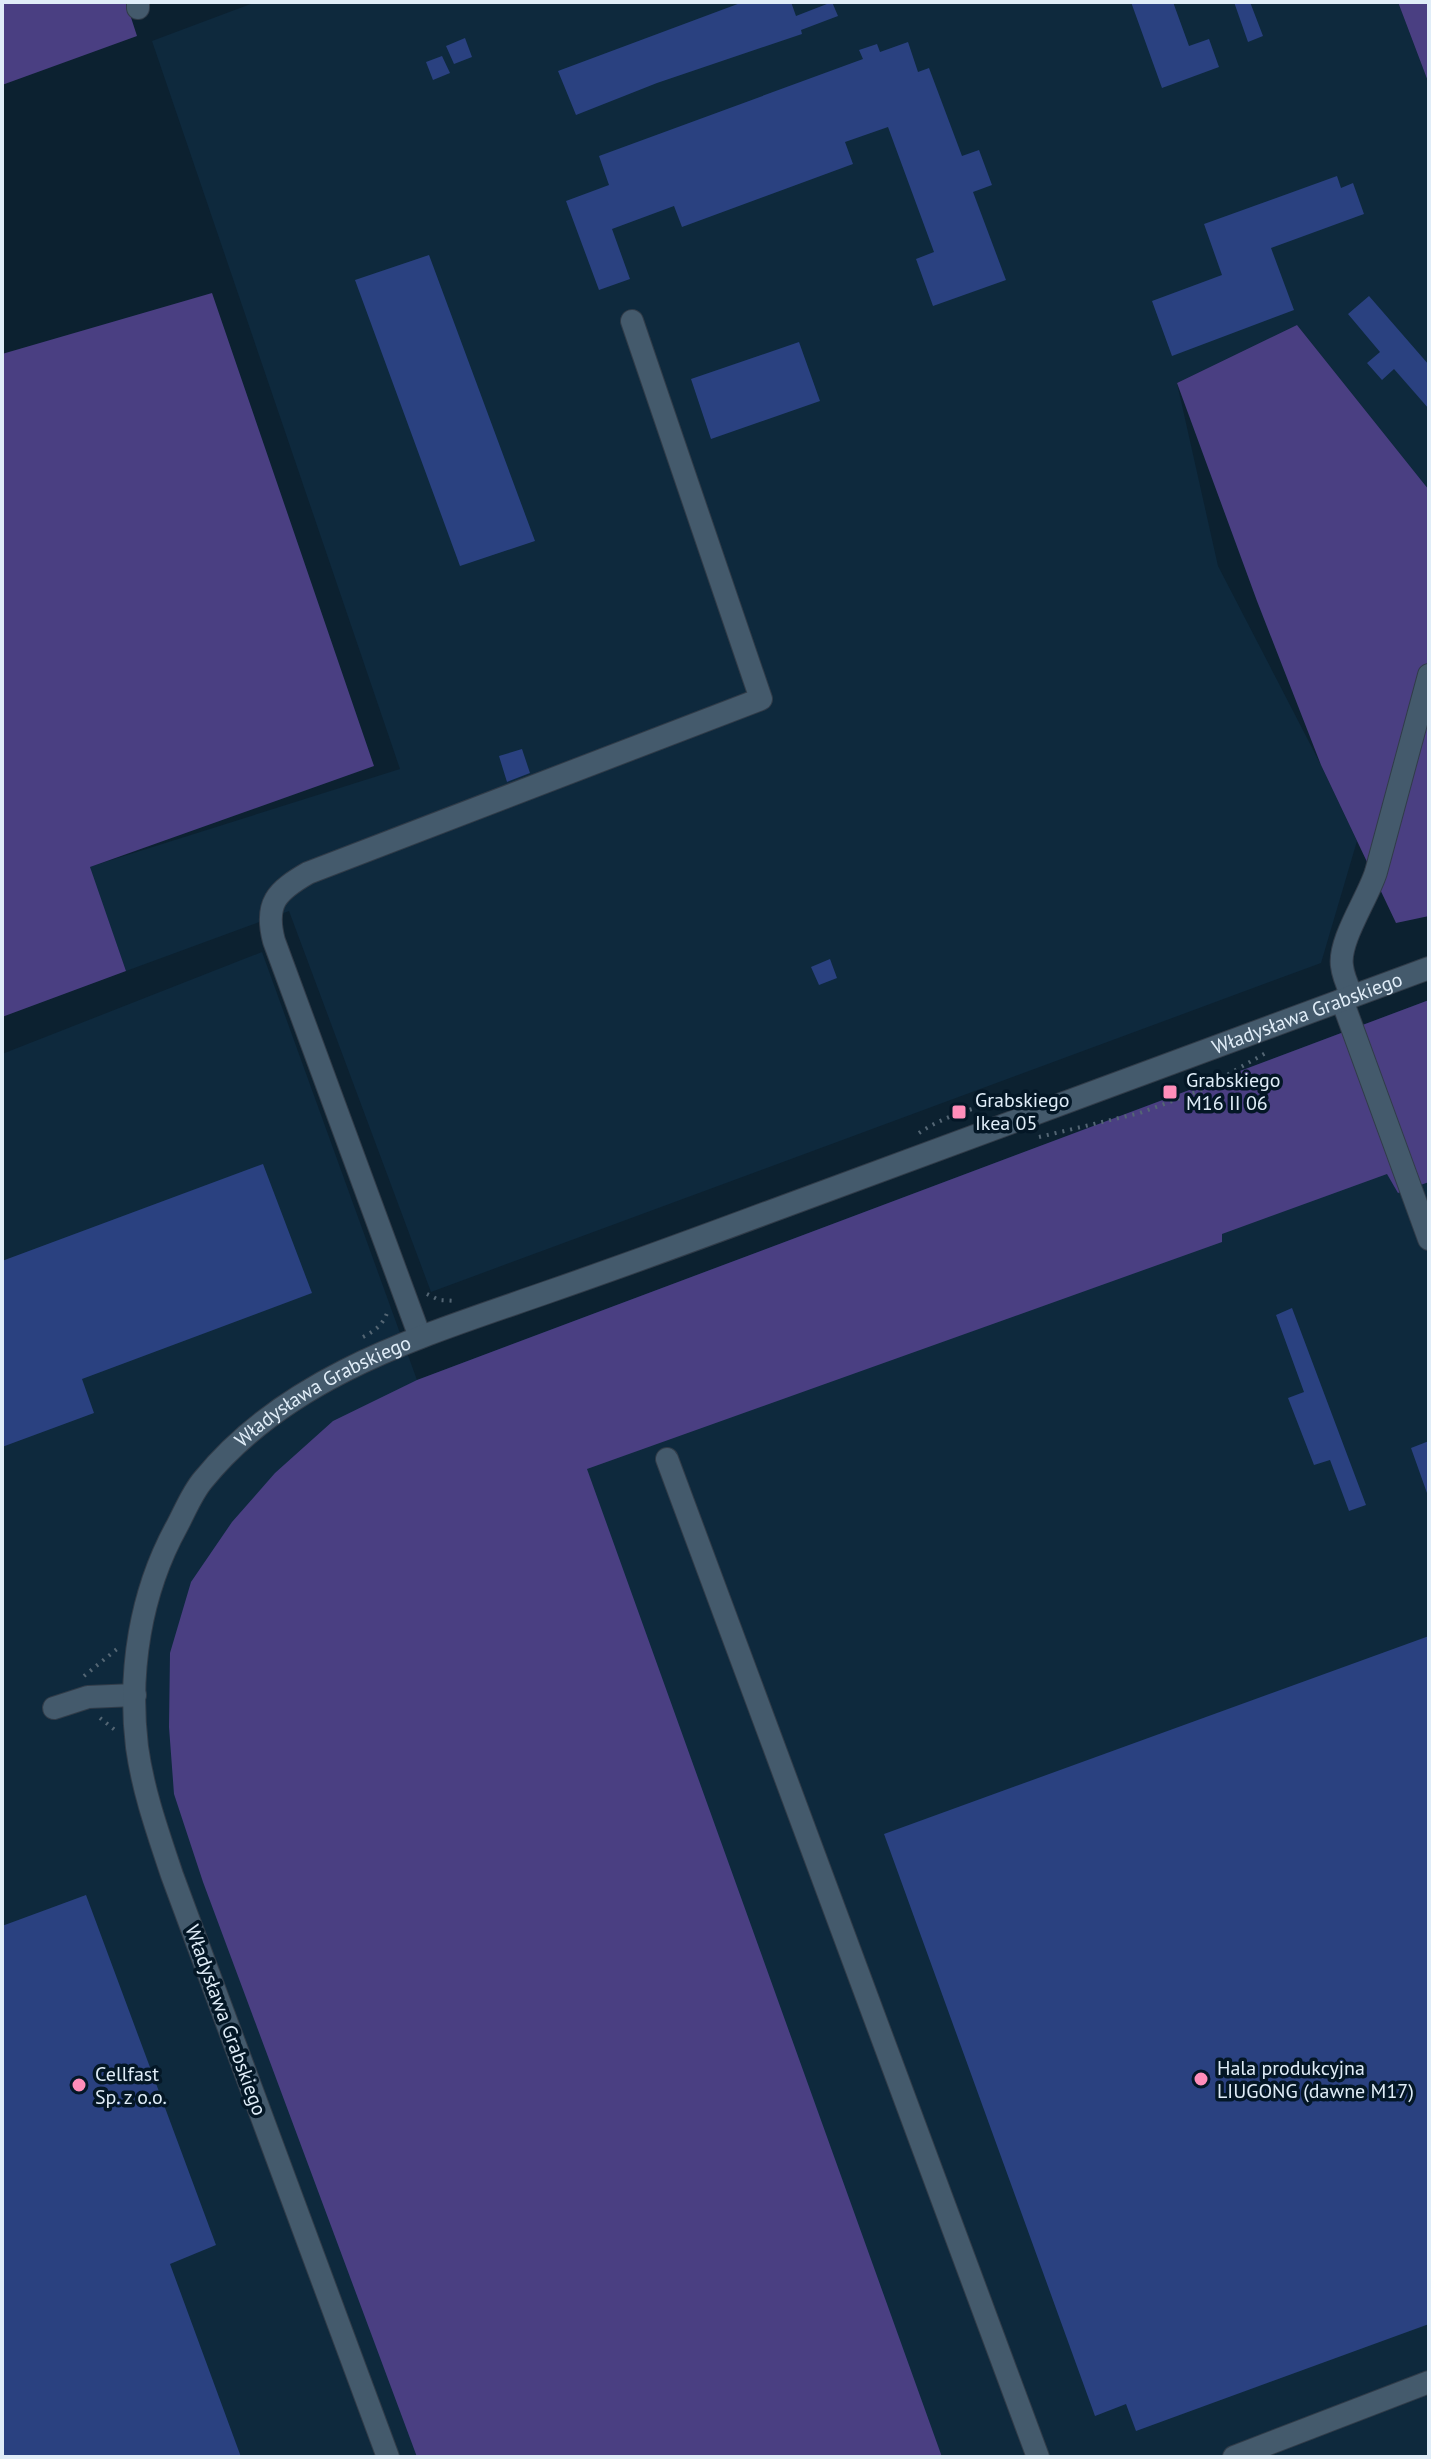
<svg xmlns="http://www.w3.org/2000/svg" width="1431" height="2459" viewBox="0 0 1431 2459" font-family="'PT Sans',sans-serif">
	<rect width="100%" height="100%" fill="#0c2130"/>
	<path fill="#0e293d" d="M 256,2 L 1398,2 L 1429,84 L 1429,490 L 1297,325 L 1177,383 L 1218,566 L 1321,765 L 1357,841 L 1321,963 L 431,1292 L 289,911 L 126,971 L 89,867 L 400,769 L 152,41 Z
		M 262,952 L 417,1380 L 1429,1000 L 1429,2457 L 2,2457 L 2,1054 Z"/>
	<path fill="#4a3f82" d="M 2,2 L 126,2 L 137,36 L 2,85 Z
		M 1398,2 L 1429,2 L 1429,84 Z
		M 212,293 L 374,766 L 90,867 L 126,971 L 2,1017 L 2,354 Z
		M 1297,325 L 1429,490 L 1429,916 L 1396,923 L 1321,765 L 1257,601 L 1177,383 Z
		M 1429,1000 L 1429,1182 L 1398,1193 L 1387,1174 L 1222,1234 L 1222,1242 L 587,1469 L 942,2457 L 417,2457 L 203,1882 L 174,1794 L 169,1727 L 170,1653 L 191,1582 L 232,1522 L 275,1473 L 333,1421 L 417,1380 Z"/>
	<path fill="#2a4180" d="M 743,2 L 791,2 L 796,16 L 832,2 L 838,16 L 801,30 L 802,34 L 657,83 L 576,115 L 558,71 Z
		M 1131,2 L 1173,2 L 1189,46 L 1209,39 L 1219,67 L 1162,88 Z
		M 1234,2 L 1250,2 L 1263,36 L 1248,42 Z
		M 465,38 L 472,57 L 454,64 L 446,46 Z
		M 908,42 L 918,72 L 929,68 L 962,156 L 979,150 L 992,185 L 973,192 L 1006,280 L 933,306 L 916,259 L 934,252 L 888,127 L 845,142 L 853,164 L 682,227 L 674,206 L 612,229 L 630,279 L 599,290 L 566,201 L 609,185 L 599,156 L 863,59 L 859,50 L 877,44 L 880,52 Z
		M 442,56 L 450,73 L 433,80 L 426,62 Z
		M 1337,176 L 1341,188 L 1353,183 L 1364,214 L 1271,248 L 1294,310 L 1172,356 L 1152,301 L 1222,275 L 1204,224 Z
		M 429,255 L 535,541 L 460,566 L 355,280 Z
		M 1369,296 L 1429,365 L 1429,409 L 1394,369 L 1382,380 L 1367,363 L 1380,352 L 1348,314 Z
		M 799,342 L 820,401 L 711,439 L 691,379 Z
		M 522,749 L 530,773 L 507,782 L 499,756 Z
		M 830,959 L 837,978 L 819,985 L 811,967 Z
		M 263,1164 L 312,1293 L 82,1379 L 94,1413 L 2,1447 L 2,1261 Z
		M 1292,1308 L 1366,1505 L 1349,1511 L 1330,1460 L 1314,1465 L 1288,1398 L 1304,1392 L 1276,1315 Z
		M 1429,1441 L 1429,1492 L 1427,1493 L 1411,1448 Z
		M 1429,1636 L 1429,2324 L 1136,2431 L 1126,2404 L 1095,2416 L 884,1834 Z
		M 86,1895 L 216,2245 L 170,2264 L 241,2457 L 2,2457 L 2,1926 Z"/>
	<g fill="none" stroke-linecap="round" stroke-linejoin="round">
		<g stroke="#313c49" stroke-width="24">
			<g id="minor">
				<path d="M 138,8 L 138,2"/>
				<path d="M 1352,996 C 1348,987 1343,976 1342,966 C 1338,941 1368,898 1376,872 L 1429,675"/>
				<path d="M 1342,1000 L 1429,1239"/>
				<path d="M 420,1337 L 274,941 C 264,903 277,891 308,873 L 761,699 L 632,321"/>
				<path d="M 667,1459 L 1038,2457"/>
				<path d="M 54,1708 L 88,1697 L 135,1695"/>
				<path id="s1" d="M 388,2457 L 172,1875 C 158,1833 143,1791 137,1747 C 128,1672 140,1593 177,1526 C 185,1511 192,1493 203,1480 C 288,1375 422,1336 545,1293 C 620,1267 694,1240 769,1212 C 989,1131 1209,1049 1429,968"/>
				<path d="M 1234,2457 L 1429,2382"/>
			</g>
		</g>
		<path stroke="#546674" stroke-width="4" stroke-dasharray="2 6" stroke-linecap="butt" d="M 919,1133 C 945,1115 980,1106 1011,1099
			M 1039,1137 L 1140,1113 L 1199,1091 L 1269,1051
			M 427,1294 L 439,1300 L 457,1301
			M 363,1337 C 375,1331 384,1324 388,1310
			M 84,1676 L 117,1649
			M 100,1718 L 115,1730"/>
		<use href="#minor" stroke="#445a6c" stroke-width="22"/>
	</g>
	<g fill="#ff8eba" stroke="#041726" stroke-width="3">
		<rect x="1162" y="1084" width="16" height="16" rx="4"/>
		<rect x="951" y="1104" width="16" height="16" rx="4"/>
		<circle cx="1201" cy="2079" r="8"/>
		<circle cx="79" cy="2085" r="8"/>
	</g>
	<g text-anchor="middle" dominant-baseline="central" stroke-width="7" stroke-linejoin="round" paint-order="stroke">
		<g font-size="20" fill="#e0edf8" stroke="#041726">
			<text stroke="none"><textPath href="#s1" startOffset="2242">Władysława Grabskiego</textPath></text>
			<text stroke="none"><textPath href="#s1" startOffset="1186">Władysława Grabskiego</textPath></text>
			<text transform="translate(226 2020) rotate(70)">Władysława Grabskiego</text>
		</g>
		<g font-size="20" fill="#e0edf8" stroke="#041726" text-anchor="start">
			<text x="1186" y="1080">Grabskiego<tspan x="1186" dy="23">M16 II 06</tspan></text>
			<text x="975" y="1100">Grabskiego<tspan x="975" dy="23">Ikea 05</tspan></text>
			<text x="1217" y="2068">Hala produkcyjna<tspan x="1217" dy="23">LIUGONG (dawne M17)</tspan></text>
			<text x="95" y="2074">Cellfast<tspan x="95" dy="23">Sp. z o.o.</tspan></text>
		</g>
	</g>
	<rect width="1431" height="2459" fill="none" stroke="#e0edf8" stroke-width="8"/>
</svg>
